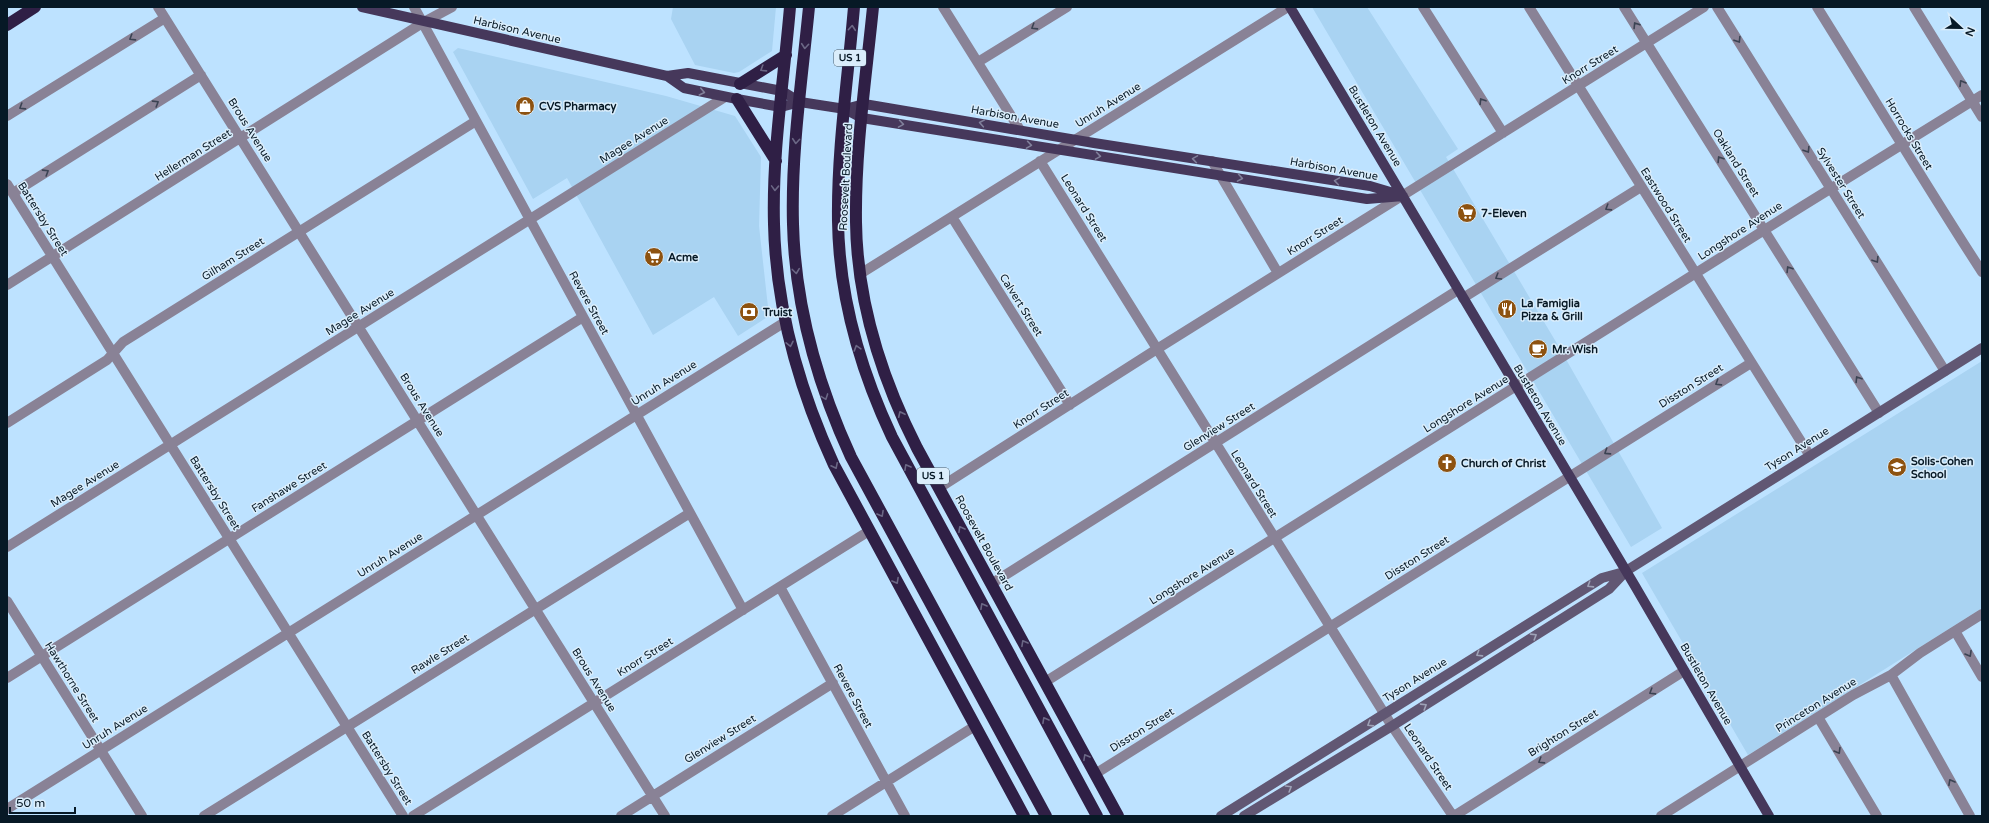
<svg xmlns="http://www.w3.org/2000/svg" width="1989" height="823" viewBox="0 0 1989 823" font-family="'Varela Round',sans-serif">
	<rect width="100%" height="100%" fill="#bde2ff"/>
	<path fill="#a9d3f2" d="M 673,7 L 776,7 L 772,51 L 739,72 L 734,73 L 695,65 L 671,19 Z
		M 1312,7 L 1367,7 L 1458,149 L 1446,157 L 1559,347 L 1662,528 L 1631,547 Z
		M 458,48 L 666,96 L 735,116 L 761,157 L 759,226 L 769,316 L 738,336 L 714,297 L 653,335 L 567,178 L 533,199 L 453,52 Z
		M 1982,361 L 1982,608 L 1748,755 L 1642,573 Z"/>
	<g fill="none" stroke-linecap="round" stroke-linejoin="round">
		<path stroke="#898296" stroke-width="10" d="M 158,7 L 665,816
			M 414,7 L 743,610
			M 943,7 L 1020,130
			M 1423,7 L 1503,133
			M 1529,7 L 1810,456
			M 1624,7 L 1879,413
			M 1717,7 L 1945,371
			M 1817,7 C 1872,95 1925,184 1982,272
			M 1914,7 L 1982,117
			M 978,62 L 1067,7
			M 7,116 L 165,18
			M 1040,161 L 1392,726 L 1453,816
			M 1212,161 L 1278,273
			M 7,184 L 403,816
			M 13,193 L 201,75
			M 952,217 L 1070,405
			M 860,274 L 1288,7
			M 7,285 L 424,22 L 452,7
			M 1463,298 L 1641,187
			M 7,423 L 107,360 L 123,342 L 476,121
			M 939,488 L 1157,349 L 1704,7
			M 7,547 L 725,97
			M 991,584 L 1458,290
			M 780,587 L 905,816
			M 7,601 L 142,816
			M 1955,631 L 1982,677
			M 1891,675 L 1970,816
			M 7,678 L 583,317
			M 1045,682 L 1801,207 L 1982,95
			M 1818,717 L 1877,816
			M 1095,774 L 1751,363
			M 7,809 L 785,322
			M 204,816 L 690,513
			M 413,816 L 869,531
			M 621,816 L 833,683
			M 832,816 L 975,726
			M 1454,816 L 1684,671
			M 1661,816 L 1853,695 L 1891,675 L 1920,653 L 1982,614"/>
		<path stroke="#615773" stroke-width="10" d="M 1221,816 L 1602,578 L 1624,572
			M 1244,816 L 1392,726 L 1609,589 L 1626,571 L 1982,348"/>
		<path stroke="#46385b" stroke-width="10" d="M 362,7 L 667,76 L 688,73 L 782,91 L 800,102 L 845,109 L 862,118 L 1367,199 L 1403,196
			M 1290,7 L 1635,586 L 1769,816
			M 667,76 L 684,88 L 737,99 L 781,107 L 800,102
			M 845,109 L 864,104 L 1094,143 L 1370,186 L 1397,194"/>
		<path stroke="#2f1f45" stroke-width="12" d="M 790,7 C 784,79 772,152 774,224 C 776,309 799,389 834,465 L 1024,816
			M 809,7 C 802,79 791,152 793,224 C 795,306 817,383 851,457 L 1046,816
			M 854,7 C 848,78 837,150 838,221 C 839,297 860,369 892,437 L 1097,816
			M 873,7 C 866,78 855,150 856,222 C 857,301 881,377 917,448 L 1118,816
			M 7,25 L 35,7
			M 740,84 L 786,55
			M 737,99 L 776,161"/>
	</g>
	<defs><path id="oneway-chevron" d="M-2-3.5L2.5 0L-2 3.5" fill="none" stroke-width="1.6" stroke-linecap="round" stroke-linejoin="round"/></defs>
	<g stroke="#3b4353">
		<use href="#oneway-chevron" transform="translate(1636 25) rotate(-122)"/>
		<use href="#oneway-chevron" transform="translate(1034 27) rotate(148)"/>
		<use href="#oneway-chevron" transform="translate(132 38) rotate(148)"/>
		<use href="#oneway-chevron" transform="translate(1738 40) rotate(58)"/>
		<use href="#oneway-chevron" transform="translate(1962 83) rotate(-121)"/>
		<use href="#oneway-chevron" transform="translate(1482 101) rotate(-122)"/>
		<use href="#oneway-chevron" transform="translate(156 103) rotate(-32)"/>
		<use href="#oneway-chevron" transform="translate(22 107) rotate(148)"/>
		<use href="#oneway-chevron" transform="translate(1807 150) rotate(58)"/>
		<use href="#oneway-chevron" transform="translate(1720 159) rotate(-122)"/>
		<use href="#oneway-chevron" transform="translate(46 172) rotate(-32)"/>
		<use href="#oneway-chevron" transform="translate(1608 208) rotate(148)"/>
		<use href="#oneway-chevron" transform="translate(1876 260) rotate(58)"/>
		<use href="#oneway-chevron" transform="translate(1789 269) rotate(-122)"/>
		<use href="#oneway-chevron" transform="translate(1498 277) rotate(149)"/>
		<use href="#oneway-chevron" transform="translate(1858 379) rotate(-122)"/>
		<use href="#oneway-chevron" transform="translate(1718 383) rotate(148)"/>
		<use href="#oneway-chevron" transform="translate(1607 452) rotate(147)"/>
		<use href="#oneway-chevron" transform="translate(1969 654) rotate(60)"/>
		<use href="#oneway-chevron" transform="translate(1652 692) rotate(148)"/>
		<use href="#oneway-chevron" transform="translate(1838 751) rotate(59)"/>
		<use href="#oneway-chevron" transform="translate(1541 761) rotate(148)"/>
		<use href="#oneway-chevron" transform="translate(1951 782) rotate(-119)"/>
	</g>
	<g stroke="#6b6785">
		<use href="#oneway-chevron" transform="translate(852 28) rotate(-85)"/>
		<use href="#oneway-chevron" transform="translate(805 46) rotate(95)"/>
		<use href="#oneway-chevron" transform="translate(763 69) rotate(148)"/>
		<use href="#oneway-chevron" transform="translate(796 141) rotate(95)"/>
		<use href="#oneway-chevron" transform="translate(775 188) rotate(92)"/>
		<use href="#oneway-chevron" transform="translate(796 271) rotate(83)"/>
		<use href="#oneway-chevron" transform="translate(790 344) rotate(78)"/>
		<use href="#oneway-chevron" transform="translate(857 348) rotate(-107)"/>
		<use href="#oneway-chevron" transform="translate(825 397) rotate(70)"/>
		<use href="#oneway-chevron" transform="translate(901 414) rotate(-115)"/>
		<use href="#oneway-chevron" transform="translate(835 466) rotate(64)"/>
		<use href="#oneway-chevron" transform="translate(907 467) rotate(-119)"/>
		<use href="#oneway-chevron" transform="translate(881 514) rotate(61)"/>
		<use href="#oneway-chevron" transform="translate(961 529) rotate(-119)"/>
		<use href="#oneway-chevron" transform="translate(896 581) rotate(61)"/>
		<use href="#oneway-chevron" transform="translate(983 606) rotate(-119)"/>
		<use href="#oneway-chevron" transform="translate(1024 643) rotate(-119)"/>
		<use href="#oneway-chevron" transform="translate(1045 720) rotate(-119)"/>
		<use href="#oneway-chevron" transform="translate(1086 757) rotate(-119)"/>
	</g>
	<g stroke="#81809b">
		<use href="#oneway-chevron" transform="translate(702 92) rotate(13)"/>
		<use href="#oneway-chevron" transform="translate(982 123) rotate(-170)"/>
		<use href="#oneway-chevron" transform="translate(901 124) rotate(9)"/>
		<use href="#oneway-chevron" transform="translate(1029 145) rotate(9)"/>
		<use href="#oneway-chevron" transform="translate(1098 156) rotate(9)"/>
		<use href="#oneway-chevron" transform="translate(1195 159) rotate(-171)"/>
		<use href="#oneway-chevron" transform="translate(1240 178) rotate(10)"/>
		<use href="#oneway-chevron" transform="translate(1337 181) rotate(-171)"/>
	</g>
	<g stroke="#9ea2b7">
		<use href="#oneway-chevron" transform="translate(1590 585) rotate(148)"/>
		<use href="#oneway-chevron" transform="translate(1534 636) rotate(-32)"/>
		<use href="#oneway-chevron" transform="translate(1479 654) rotate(148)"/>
		<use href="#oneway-chevron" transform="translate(1424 706) rotate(-32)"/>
		<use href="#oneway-chevron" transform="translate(1370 724) rotate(148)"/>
		<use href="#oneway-chevron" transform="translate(1289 788) rotate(-31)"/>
	</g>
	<defs>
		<g id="shop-disc" transform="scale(1)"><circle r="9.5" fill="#8d5210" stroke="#daedfb"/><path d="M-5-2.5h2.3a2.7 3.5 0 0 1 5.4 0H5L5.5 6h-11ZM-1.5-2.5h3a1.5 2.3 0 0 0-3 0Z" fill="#fff"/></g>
		<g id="supermarket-disc" transform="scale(1)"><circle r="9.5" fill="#8d5210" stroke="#daedfb"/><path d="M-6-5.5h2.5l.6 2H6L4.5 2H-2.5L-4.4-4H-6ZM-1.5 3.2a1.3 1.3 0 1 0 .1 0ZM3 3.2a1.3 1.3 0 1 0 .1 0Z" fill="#fff"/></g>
		<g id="restaurant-disc" transform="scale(1)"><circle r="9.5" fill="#8d5210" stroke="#daedfb"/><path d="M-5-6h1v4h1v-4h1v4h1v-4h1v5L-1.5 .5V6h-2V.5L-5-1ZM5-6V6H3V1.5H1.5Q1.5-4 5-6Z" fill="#fff"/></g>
		<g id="bank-disc" transform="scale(1)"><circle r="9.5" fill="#8d5210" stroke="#daedfb"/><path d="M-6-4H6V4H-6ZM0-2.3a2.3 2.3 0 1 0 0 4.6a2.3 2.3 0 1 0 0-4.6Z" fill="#fff"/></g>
		<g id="cafe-disc" transform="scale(1)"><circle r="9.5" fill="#8d5210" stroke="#daedfb"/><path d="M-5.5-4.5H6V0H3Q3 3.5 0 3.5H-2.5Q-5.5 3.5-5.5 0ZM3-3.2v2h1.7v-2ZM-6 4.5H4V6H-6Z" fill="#fff"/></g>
		<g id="church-disc" transform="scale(1)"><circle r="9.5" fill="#8d5210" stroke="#daedfb"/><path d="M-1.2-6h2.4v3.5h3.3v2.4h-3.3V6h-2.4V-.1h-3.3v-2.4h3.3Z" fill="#fff"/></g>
		<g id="school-disc" transform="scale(1)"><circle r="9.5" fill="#8d5210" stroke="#daedfb"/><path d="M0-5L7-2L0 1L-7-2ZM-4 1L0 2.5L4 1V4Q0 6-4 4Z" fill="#fff"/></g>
	</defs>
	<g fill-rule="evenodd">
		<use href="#shop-disc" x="525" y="106"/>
		<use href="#supermarket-disc" x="1467" y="213"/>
		<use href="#supermarket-disc" x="654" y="257"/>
		<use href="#restaurant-disc" x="1507" y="309"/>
		<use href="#bank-disc" x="749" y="312"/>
		<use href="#cafe-disc" x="1538" y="349"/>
		<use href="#church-disc" x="1447" y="463"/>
		<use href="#school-disc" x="1897" y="467"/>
	</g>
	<g text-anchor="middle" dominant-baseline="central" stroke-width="3" stroke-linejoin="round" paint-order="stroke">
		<g fill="#daedfb" stroke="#465966" stroke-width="1">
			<rect x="834" y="50" width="32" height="16" rx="3"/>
			<rect x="917" y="468" width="32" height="16" rx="3"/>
		</g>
		<g font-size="10" font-weight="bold" fill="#071926">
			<text x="850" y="58">US 1</text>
			<text x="933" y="476">US 1</text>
		</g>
		<g font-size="11" fill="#071926" stroke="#daedfb">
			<text transform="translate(517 30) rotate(13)">Harbison Avenue</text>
			<text transform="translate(1590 65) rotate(-32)">Knorr Street</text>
			<text transform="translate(1108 105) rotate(-32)">Unruh Avenue</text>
			<text transform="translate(1015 117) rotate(10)">Harbison Avenue</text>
			<text transform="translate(1375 126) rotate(59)">Bustleton Avenue</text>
			<text transform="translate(250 130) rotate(58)">Brous Avenue</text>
			<text transform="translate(1909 134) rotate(59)">Horrocks Street</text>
			<text transform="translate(634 140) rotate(-32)">Magee Avenue</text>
			<text transform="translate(193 155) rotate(-32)">Hellerman Street</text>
			<text transform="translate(1736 163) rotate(58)">Oakland Street</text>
			<text transform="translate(1334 169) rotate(10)">Harbison Avenue</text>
			<text transform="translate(846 177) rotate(-87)">Roosevelt Boulevard</text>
			<text transform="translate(1841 183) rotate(58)">Sylvester Street</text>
			<text transform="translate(1666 205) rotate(58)">Eastwood Street</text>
			<text transform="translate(1084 208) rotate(58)">Leonard Street</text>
			<text transform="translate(43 219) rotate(58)">Battersby Street</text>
			<text transform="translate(1740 231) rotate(-33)">Longshore Avenue</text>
			<text transform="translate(1315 236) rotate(-32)">Knorr Street</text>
			<text transform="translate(233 259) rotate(-32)">Gilham Street</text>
			<text transform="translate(589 303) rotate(61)">Revere Street</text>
			<text transform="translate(1021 305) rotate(58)">Calvert Street</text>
			<text transform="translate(360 312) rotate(-32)">Magee Avenue</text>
			<text transform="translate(664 383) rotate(-32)">Unruh Avenue</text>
			<text transform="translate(1691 386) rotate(-32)">Disston Street</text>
			<text transform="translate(1466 404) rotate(-32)">Longshore Avenue</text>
			<text transform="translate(422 405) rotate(58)">Brous Avenue</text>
			<text transform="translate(1540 405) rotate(59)">Bustleton Avenue</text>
			<text transform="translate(1041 409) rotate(-33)">Knorr Street</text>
			<text transform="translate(1219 427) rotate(-32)">Glenview Street</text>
			<text transform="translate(1797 449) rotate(-32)">Tyson Avenue</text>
			<text transform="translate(85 484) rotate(-32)">Magee Avenue</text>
			<text transform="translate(1254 484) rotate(58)">Leonard Street</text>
			<text transform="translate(289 487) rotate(-32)">Fanshawe Street</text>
			<text transform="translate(215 493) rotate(58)">Battersby Street</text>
			<text transform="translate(984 543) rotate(61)">Roosevelt Boulevard</text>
			<text transform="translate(390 555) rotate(-32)">Unruh Avenue</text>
			<text transform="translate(1417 558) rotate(-32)">Disston Street</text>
			<text transform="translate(1192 576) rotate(-32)">Longshore Avenue</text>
			<text transform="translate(440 654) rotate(-32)">Rawle Street</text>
			<text transform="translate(645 657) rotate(-32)">Knorr Street</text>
			<text transform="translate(594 680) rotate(58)">Brous Avenue</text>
			<text transform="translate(1415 680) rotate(-32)">Tyson Avenue</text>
			<text transform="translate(72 682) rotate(58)">Hawthorne Street</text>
			<text transform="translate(1706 684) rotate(60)">Bustleton Avenue</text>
			<text transform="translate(853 696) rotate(62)">Revere Street</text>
			<text transform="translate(1816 705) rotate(-32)">Princeton Avenue</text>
			<text transform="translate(115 727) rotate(-32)">Unruh Avenue</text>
			<text transform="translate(1142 730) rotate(-32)">Disston Street</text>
			<text transform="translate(1563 733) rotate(-32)">Brighton Street</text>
			<text transform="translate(720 739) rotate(-32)">Glenview Street</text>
			<text transform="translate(1428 757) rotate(56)">Leonard Street</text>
			<text transform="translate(387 768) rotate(58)">Battersby Street</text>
		</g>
		<g font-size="11" font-weight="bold" fill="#071926" stroke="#daedfb" text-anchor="start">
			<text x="539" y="106">CVS Pharmacy</text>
			<text x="1481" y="213">7-Eleven</text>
			<text x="668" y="257">Acme</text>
			<text x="1521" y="303">La Famiglia<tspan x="1521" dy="13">Pizza &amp; Grill</tspan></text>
			<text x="763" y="312">Truist</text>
			<text x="1552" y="349">Mr. Wish</text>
			<text x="1911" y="461">Solis-Cohen<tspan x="1911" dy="13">School</tspan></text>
			<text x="1461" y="463">Church of Christ</text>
		</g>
	</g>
	<rect width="1989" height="823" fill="none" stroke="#071926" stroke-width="16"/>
	<g transform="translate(1961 28) rotate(112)" stroke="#daedfb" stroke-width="3" paint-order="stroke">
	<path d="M0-3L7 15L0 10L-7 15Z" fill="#071926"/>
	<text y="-6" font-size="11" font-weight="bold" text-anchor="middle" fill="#071926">N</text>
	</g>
	<path d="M10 807v6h65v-6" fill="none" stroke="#071926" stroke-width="2"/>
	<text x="16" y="807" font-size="12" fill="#071926" stroke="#daedfb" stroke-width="3" paint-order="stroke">50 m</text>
</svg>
